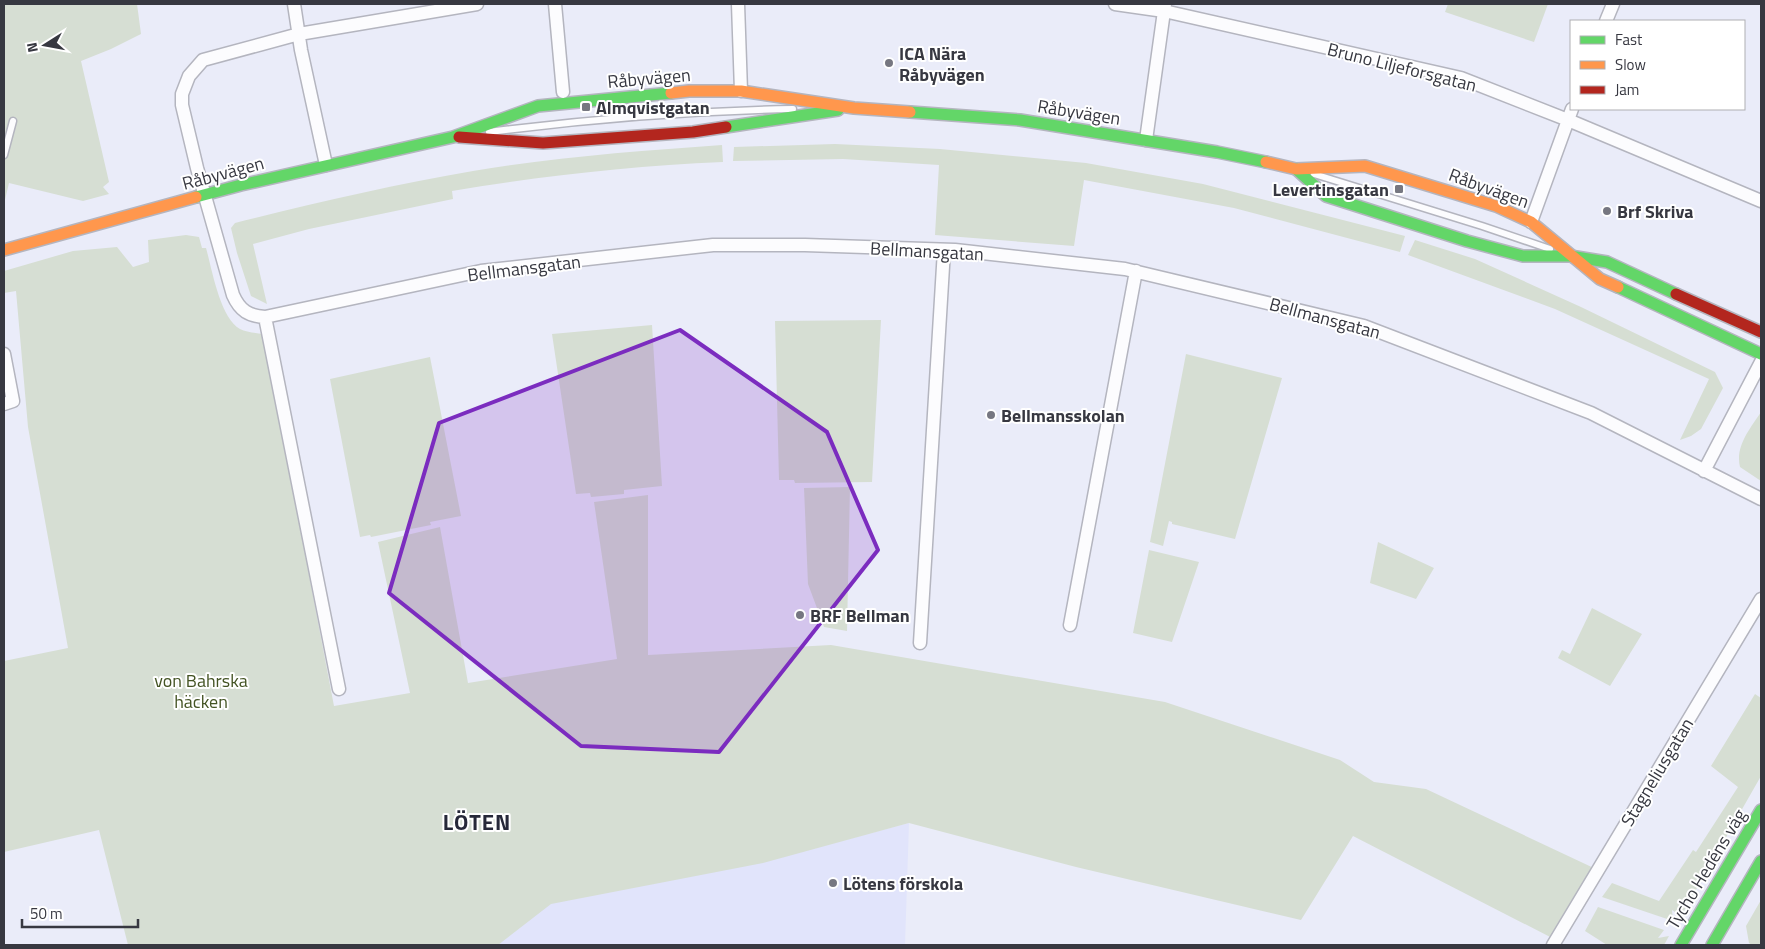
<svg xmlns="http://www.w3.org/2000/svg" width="1765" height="949" viewBox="0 0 1765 949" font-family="'Titillium Web',sans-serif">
	<rect width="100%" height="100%" fill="#eaecf9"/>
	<path fill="#e1e4fb" d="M 660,690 L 763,862 L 909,823 L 905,945 L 370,945 Z"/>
	<path fill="#d6ded3" d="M 4,4 L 137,4 L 141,34 L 111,49 L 81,61 L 109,182 L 103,187 L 109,194 L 83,201 L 9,183 L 4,204 Z
		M 1448,4 L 1548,4 L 1534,42 L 1445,12 Z
		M 835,144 L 940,149 L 1086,163 L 1203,184 L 1405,236 L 1400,252 L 1234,208 L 1084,180 L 1074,246 L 935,235 L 939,165 L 843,159 L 733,161 L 734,147 Z
		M 722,145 L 723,162 C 632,166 541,176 452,191 L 453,199 L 309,229 L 253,244 L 267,304 L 251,296 L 237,253 L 231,228 L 235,223 C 314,203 392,185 473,171 C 555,157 639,151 722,145 Z
		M 186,235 L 199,237 L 202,248 L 206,248 C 212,269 220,318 240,329 C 246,332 255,333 263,334 L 334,706 L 410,693 L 378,542 L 440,527 L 468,683 L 617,659 L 594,502 L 648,495 L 648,655 L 831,645 L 1165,702 L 1340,760 L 1374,782 L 1426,789 L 1598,870 L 1556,940 L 1353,836 L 1301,920 L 1076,867 L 909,823 L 763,863 L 551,904 L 498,945 L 128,945 L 99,830 L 4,852 L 4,661 L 68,648 L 28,427 L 16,291 L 4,293 L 4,271 L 73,251 L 117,247 L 133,267 L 149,262 L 148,240 Z
		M 1415,240 L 1475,259 L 1581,307 L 1715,372 L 1723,388 L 1701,429 L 1691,436 L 1680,440 L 1709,379 L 1555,309 L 1408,255 Z
		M 881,320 L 872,482 L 795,483 L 794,480 L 779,480 L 775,321 Z
		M 652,325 L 662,486 L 624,490 L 624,494 L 591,497 L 590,493 L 576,494 L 552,334 Z
		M 1186,354 L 1282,378 L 1235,539 L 1172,524 L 1172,522 L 1169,521 L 1163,546 L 1150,542 Z
		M 430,357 L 461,516 L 430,522 L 431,525 L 371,537 L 370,535 L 360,537 L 330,379 Z
		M 1761,412 L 1761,481 L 1740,467 C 1735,446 1750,429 1761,412 Z
		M 850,487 L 847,631 L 824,627 L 808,584 L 804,488 Z
		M 1378,542 L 1434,568 L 1416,599 L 1370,583 Z
		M 1149,550 L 1199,562 L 1172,642 L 1133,633 Z
		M 1592,608 L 1642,634 L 1610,686 L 1558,658 L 1562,650 L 1570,654 Z
		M 1755,694 L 1761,698 L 1761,776 L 1681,916 L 1672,910 L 1673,921 L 1602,897 L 1612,883 L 1659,901 L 1693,850 L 1696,852 L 1738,787 L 1711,766 Z
		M 1761,900 L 1761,945 L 1752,945 L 1749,943 L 1746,926 Z
		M 1598,907 L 1664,930 L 1658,938 L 1669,936 L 1664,945 L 1607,945 L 1585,931 Z"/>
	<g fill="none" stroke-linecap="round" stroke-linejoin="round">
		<g stroke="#b4b5bf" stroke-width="9">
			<path id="lane" d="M 489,132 C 590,119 691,111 793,109
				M 4,155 L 13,121
				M 1314,174 L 1482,226 L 1550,249"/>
		</g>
		<g stroke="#b4b5bf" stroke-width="15">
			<path id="street" d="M 294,4 L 301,50 L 326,165
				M 477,4 L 299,34 L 203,60 L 189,76 L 182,94 L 182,105 L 197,168 L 233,295 C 240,311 249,316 265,317 L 481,271 L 713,245 L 805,245 L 955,250 L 1125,269 L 1364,326 L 1591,413 L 1761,499
				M 555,4 L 563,92
				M 738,4 L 741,91
				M 1115,4 L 1164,11 L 1461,78 L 1568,120 L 1761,201
				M 1606,21 L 1613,4
				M 1146,140 L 1165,4
				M 1531,222 L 1572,109
				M 265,317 L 339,689
				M 4,354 L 13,401 L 4,404
				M 1704,471 L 1761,362
				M 1070,625 L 1136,271
				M 920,643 L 944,250
				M 1553,945 L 1761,599"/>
		</g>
		<g stroke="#b4b5bf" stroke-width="14">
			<path id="fast" d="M 910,112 L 1020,120 L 1217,152 L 1266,162
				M 726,127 L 838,110
				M 1296,169 L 1326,196 L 1467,241 L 1523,256 L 1570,256 L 1607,262 L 1676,294
				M 196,197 L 241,185 L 453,137 L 538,106 L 671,93
				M 1618,287 L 1761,354
				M 1681,945 L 1761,810
				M 1712,945 L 1761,861"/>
		</g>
		<g stroke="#b4b5bf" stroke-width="14">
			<path id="slow" d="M 671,93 L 689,91 L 741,91 L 854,108 L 910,112
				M 1266,162 L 1296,169 L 1365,166 L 1496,206 L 1531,222 L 1600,279 L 1618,287
				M 4,250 L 196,197"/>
		</g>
		<g stroke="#b4b5bf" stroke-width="14">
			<path id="jam" d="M 459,137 L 543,143 L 693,132 L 726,127
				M 1676,294 L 1761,332"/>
		</g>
		<use href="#lane" stroke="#fcfcfe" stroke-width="6"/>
		<use href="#street" stroke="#fcfcfe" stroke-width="12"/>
		<use href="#fast" stroke="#63d668" stroke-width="11"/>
		<use href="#slow" stroke="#ff974d" stroke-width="11"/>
		<use href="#jam" stroke="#b3261e" stroke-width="11"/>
	</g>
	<path fill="#7b2cbf" fill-opacity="0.2" stroke="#7b2cbf" stroke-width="4" stroke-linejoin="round" d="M 680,330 L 827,432 L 878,550 L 719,752 L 581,746 L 389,593 L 439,423 Z"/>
	<g fill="#767781" stroke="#fff" stroke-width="2">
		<circle cx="889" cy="63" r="5"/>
		<rect x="581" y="102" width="10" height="10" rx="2.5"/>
		<rect x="1394" y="184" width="10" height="10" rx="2.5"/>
		<circle cx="1607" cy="211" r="5"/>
		<circle cx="991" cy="415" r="5"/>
		<circle cx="800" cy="615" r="5"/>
		<circle cx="833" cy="883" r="5"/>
	</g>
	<g text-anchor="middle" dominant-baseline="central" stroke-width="4" stroke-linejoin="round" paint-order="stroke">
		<g font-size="18" font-weight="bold" fill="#373841" stroke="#fff" text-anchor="start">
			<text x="899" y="53">ICA Nära<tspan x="899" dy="21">Råbyvägen</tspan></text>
			<text x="596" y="107">Almqvistgatan</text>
			<text x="1389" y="189" text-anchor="end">Levertinsgatan</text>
			<text x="1617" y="211">Brf Skriva</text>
			<text x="1001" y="415">Bellmansskolan</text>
			<text x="810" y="615">BRF Bellman</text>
			<text x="843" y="883">Lötens förskola</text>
		</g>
		<g font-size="18" fill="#373841" stroke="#fff">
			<text transform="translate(1402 67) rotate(14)">Bruno Liljeforsgatan</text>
			<text transform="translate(649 78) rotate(-5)">Råbyvägen</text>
			<text transform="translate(1079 112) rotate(9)">Råbyvägen</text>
			<text transform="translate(223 173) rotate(-15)">Råbyvägen</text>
			<text transform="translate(1489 188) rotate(20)">Råbyvägen</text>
			<text transform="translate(927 251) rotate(3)">Bellmansgatan</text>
			<text transform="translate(524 268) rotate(-7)">Bellmansgatan</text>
			<text transform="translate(1325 318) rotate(15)">Bellmansgatan</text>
			<text transform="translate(1657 772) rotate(-59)">Stagneliusgatan</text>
			<text transform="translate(1706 869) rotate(-59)">Tycho Hedéns väg</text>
		</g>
		<g font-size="18" fill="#435323" stroke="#fff">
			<text x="201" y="680">von Bahrska<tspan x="201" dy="21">häcken</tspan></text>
		</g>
		<g font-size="22" font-weight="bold" letter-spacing="1" fill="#262839" stroke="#fff">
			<text x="477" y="822">LÖTEN</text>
		</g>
	</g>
	<rect width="1765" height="949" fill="none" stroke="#373841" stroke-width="10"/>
	<rect x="1570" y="20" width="175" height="90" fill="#ffffff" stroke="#afafb3"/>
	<rect x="1580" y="36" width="25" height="8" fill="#63d668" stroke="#afafb3"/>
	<text x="1615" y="45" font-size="15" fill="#373841">Fast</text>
	<rect x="1580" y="61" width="25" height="8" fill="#ff974d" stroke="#afafb3"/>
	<text x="1615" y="70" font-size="15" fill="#373841">Slow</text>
	<rect x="1580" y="86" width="25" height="8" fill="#b3261e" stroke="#afafb3"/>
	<text x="1615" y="95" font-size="15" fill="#373841">Jam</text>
	<g transform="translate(45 45) rotate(259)" stroke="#ffffff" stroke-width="4" paint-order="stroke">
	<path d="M0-4L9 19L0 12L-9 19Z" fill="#373841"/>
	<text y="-8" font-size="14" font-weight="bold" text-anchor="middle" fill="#373841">N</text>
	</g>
	<path d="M22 919v8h116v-8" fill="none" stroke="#373841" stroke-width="2.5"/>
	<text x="30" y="919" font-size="15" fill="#373841" stroke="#ffffff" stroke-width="4" paint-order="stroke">50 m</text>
</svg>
